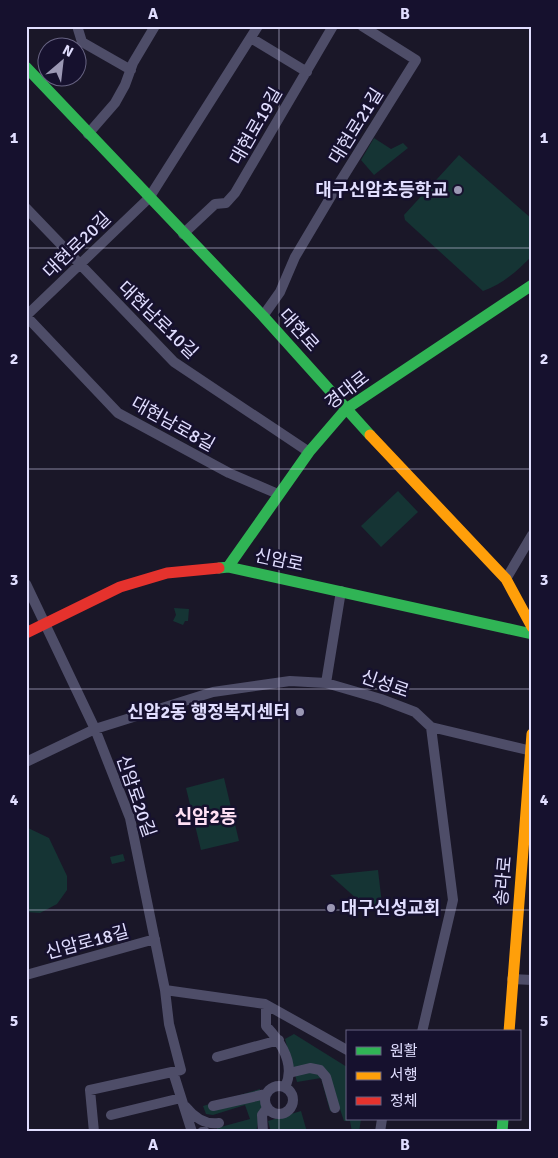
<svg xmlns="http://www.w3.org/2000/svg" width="558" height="1158" viewBox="0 0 558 1158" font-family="Signika,'Noto Sans KR',sans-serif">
	<rect width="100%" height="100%" fill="#1a1728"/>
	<path fill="#153434" d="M 374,138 L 391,149 L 403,143 L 408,148 L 374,175 L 361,160 Z
		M 459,155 L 532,219 L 532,256 C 517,271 503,284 483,291 L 405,220 L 404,215 Z
		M 398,491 L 418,512 L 381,547 L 361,526 Z
		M 174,608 L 189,609 L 188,621 L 185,621 L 183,625 L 173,621 L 176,615 Z
		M 224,778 L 239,841 L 201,850 L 186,788 Z
		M 26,827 L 49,838 L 67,876 L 67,890 L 57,904 L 40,913 L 26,912 Z
		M 123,854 L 125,861 L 112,864 L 110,857 Z
		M 378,870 L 382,904 L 366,907 L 330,875 Z
		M 294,1034 L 347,1067 L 347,1119 L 361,1119 L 359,1132 L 352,1132 L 350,1121 L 344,1121 L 340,1109 L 330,1111 L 321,1078 L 297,1082 L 285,1039 Z
		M 260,1089 L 262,1105 L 256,1132 L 217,1132 L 217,1128 L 250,1119 L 245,1105 L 213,1115 L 206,1114 L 203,1106 Z
		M 301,1111 L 307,1132 L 271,1132 L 268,1121 Z"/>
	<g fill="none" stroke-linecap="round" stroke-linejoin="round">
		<path stroke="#4e4d68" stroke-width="10" d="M 79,26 L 78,29 L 82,42 L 131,70
			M 251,38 L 307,72
			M 88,134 L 115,103 L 125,85 L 133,63 L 155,26
			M 26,208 L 174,362 L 309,452
			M 183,234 L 215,204 L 226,203 L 235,193 L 333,26
			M 26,316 L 149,198 L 258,26
			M 26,316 L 118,413 L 229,473 L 278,494
			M 263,316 L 280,292 L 295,257 L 333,193 L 416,60 L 362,26
			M 506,579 L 532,535
			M 26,584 L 95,729 L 130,818 L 165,990 L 169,1024 L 181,1070 L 90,1090 L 94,1132
			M 326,683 L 341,591
			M 431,727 L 532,751
			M 26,762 L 95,729 L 213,692 L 290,681 L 326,683 L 381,699 L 415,712 L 431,727 L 453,900 L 422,1032
			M 26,975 L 155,939
			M 512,979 L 532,980
			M 165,990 L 265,1004 L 347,1050
			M 266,1005 L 266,1026 C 281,1042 296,1065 285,1087
			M 217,1057 L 279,1040
			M 173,1072 L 192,1132
			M 289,1073 L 310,1068 L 320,1070 L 326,1077 L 335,1108
			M265 1100a14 14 0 1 1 28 0a14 14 0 1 1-28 0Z
			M 213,1106 L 266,1094
			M 186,1107 C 194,1117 205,1125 219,1123
			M 111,1115 L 181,1098
			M 202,1132 L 205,1132
			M 263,1132 L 262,1115 L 267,1108
			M 380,1132 L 382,1119"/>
		<path stroke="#30b455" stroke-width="11" d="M 26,67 L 263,316 L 370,435
			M 228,567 L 309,452 L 346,409 L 532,285
			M 219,568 L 228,567 L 532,634
			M 502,1132 L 503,1119"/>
		<path stroke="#ff9f0a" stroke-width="11" d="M 370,435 L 506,579 L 532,627
			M 509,1032 L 532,734"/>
		<path stroke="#e5322d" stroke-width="11" d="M 26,633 L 120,587 L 167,573 L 219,568"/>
	</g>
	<path fill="none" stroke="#e1deff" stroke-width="1" stroke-opacity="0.55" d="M 279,26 L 279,1132M 26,248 L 532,248M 26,469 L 532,469M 26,689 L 532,689M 26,910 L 532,910"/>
	<g fill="#9b98b4" stroke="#16112e" stroke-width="2">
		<circle cx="458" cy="190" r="5"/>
		<circle cx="300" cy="712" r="5"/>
		<circle cx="331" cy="908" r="5"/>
	</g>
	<g text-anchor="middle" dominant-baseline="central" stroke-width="5" stroke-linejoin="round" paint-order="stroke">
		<g font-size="18" fill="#e1deff" stroke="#16112e">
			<text transform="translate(256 126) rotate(-60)">대현로19길</text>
			<text transform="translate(356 126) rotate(-58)">대현로21길</text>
			<text transform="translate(77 245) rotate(-44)">대현로20길</text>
			<text transform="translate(158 320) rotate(44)">대현남로10길</text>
			<text transform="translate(299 330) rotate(48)">대현로</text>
			<text transform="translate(347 390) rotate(-38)">경대로</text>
			<text transform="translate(173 424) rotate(29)">대현남로8길</text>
			<text transform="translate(279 560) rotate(12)">신암로</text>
			<text transform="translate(385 684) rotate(19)">신성로</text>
			<text transform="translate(136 796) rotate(71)">신암로20길</text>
			<text transform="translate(503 881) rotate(-85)">송라로</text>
			<text transform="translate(87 942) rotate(-15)">신암로18길</text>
		</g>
		<g font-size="18" font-weight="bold" fill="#e1deff" stroke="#16112e" text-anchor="end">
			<text x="448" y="190">대구신암초등학교</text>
			<text x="290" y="712">신암2동 행정복지센터</text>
			<text x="341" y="908" text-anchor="start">대구신성교회</text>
		</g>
		<g font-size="19" font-weight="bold" fill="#ffe0f4" stroke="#16112e">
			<text x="206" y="817">신암2동</text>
		</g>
	</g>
	<rect width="558" height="1158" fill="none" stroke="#16112e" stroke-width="55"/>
	<rect x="346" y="1030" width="175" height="90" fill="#16112e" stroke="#676382"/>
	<rect x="356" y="1047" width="25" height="8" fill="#30b455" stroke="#676382"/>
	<text x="390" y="1056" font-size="15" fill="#e1deff">원활</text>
	<rect x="356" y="1072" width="25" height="8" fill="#ff9f0a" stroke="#676382"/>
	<text x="390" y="1080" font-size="15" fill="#e1deff">서행</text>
	<rect x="356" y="1097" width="25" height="8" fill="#e5322d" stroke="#676382"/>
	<text x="390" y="1106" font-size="15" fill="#e1deff">정체</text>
	<g transform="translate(62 62) rotate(28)"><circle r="24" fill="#16112e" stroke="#676382"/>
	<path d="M0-4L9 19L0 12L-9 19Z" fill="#9b98b4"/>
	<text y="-8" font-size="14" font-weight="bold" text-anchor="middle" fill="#e1deff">N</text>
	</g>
	<rect x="28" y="28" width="502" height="1102" fill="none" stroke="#e1deff" stroke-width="2"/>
	<g font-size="16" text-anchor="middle" font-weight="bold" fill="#e1deff">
		<text x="153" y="19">A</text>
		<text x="405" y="19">B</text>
		<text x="14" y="143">1</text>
		<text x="544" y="143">1</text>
		<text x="14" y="364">2</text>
		<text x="544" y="364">2</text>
		<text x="14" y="585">3</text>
		<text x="544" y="585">3</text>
		<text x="14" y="805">4</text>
		<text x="544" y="805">4</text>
		<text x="14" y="1026">5</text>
		<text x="544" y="1026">5</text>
		<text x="153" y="1150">A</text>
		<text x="405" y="1150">B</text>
	</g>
</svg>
